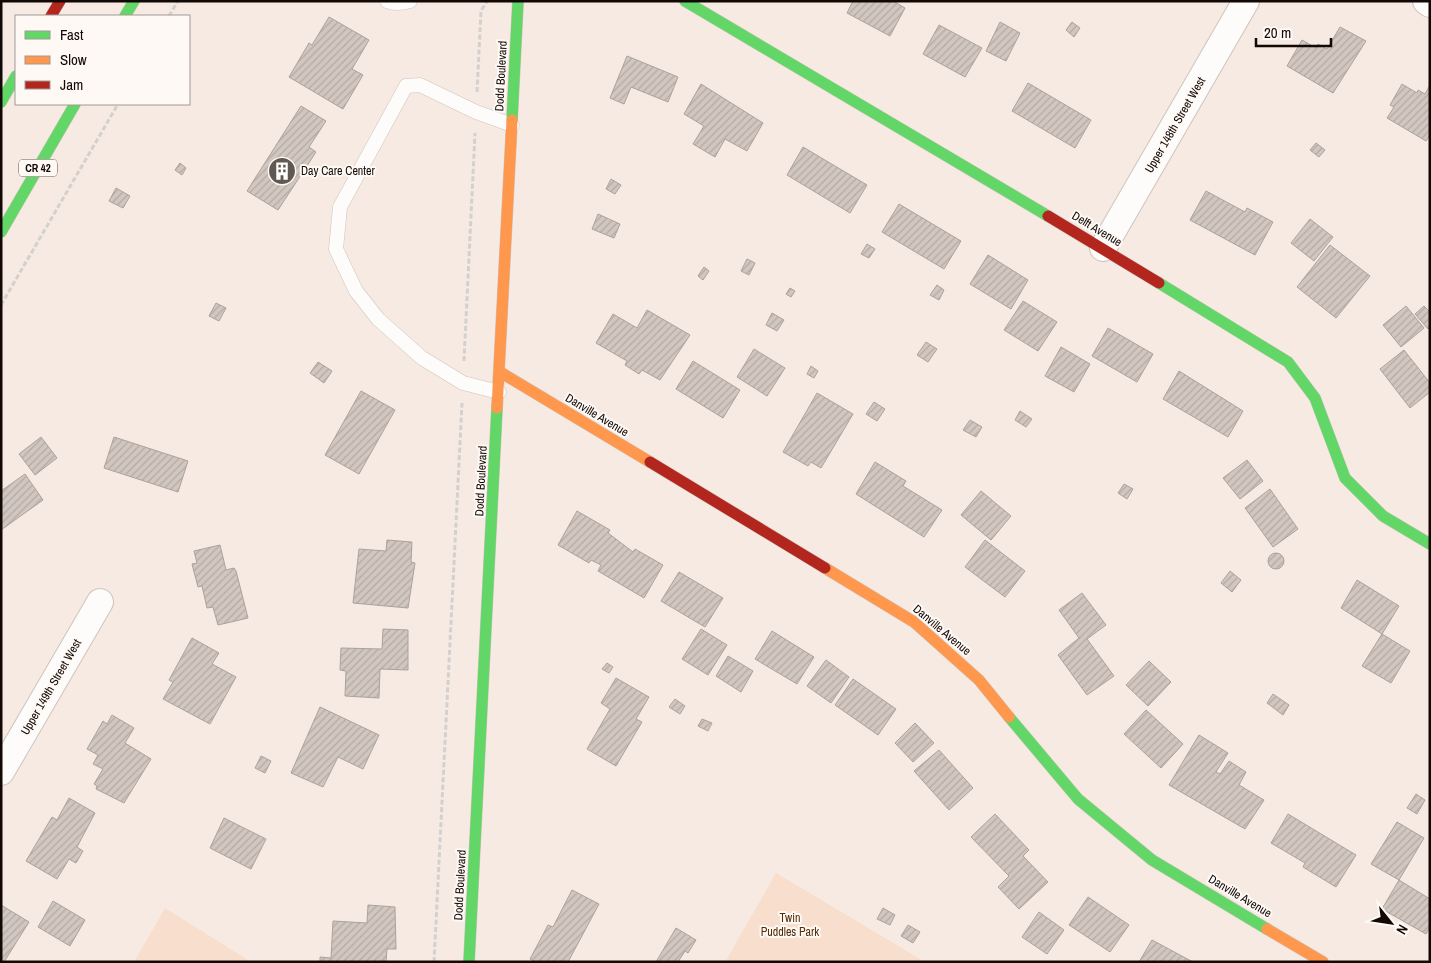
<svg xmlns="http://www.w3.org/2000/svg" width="1431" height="963" viewBox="0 0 1431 963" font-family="'Archivo Narrow',sans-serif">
	<defs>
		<pattern id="building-hatch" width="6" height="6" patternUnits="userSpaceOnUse" patternTransform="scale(1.25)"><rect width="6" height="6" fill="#d2c7c0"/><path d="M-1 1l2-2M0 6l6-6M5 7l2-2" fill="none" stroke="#b3aaa4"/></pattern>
	</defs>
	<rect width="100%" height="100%" fill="#f6eae2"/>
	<path fill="#f8decc" d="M 776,873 L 925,962 L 725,962 Z
		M 165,908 L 251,962 L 134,962 Z"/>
	<path fill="url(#building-hatch)" stroke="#aca29c" d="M 853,1 L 893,1 L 905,8 L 890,36 L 847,13 Z
		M 329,17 L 369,40 L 352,69 L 363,75 L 343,109 L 289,77 L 309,43 L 312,45 Z
		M 1000,22 L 1020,33 L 1006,61 L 986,51 Z
		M 1072,22 L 1080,28 L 1074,37 L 1066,30 Z
		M 939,25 L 982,48 L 965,77 L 923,54 Z
		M 1340,27 L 1366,41 L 1333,93 L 1287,66 L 1302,40 L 1316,48 L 1318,44 L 1327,49 Z
		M 627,56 L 678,77 L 668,102 L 631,87 L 624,104 L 610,98 Z
		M 1028,83 L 1091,120 L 1075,148 L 1012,111 Z
		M 701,84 L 763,123 L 747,151 L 725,139 L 715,157 L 693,144 L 704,126 L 684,114 Z
		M 1402,84 L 1417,93 L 1418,90 L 1425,94 L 1430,85 L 1430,135 L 1426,141 L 1387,118 L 1394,107 L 1390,105 Z
		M 301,106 L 326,121 L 309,147 L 316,152 L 278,210 L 247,191 Z
		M 1316,143 L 1325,150 L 1319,157 L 1310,150 Z
		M 803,147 L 867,185 L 850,213 L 787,175 Z
		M 180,163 L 186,168 L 182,175 L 175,170 Z
		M 611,179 L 621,185 L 615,194 L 606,189 Z
		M 116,188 L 130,196 L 123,208 L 109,201 Z
		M 1206,191 L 1245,212 L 1247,208 L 1273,222 L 1255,255 L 1190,220 Z
		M 899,204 L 961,241 L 944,269 L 882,232 Z
		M 598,214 L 620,224 L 614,238 L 592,229 Z
		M 1310,219 L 1333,237 L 1314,261 L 1291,243 Z
		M 867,244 L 875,249 L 869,258 L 861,254 Z
		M 1330,245 L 1370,276 L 1336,318 L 1297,287 Z
		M 988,255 L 1028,280 L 1011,309 L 970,284 Z
		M 747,259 L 755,263 L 749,275 L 741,271 Z
		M 704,267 L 709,271 L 703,280 L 698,276 Z
		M 937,285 L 944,290 L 939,300 L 930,295 Z
		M 790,288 L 795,291 L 791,297 L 786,294 Z
		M 1023,301 L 1057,322 L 1038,351 L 1004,330 Z
		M 216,303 L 226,308 L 219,321 L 209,316 Z
		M 1406,306 L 1424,328 L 1401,347 L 1383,325 Z
		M 1424,306 L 1430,312 L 1430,327 L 1428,329 L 1415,314 Z
		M 647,310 L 690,335 L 660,380 L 642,370 L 639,374 L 625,365 L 627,361 L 596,343 L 613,314 L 637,328 Z
		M 772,313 L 784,320 L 777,331 L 766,325 Z
		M 1108,328 L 1153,354 L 1137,382 L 1092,356 Z
		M 926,342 L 937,349 L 928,362 L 917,355 Z
		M 1061,347 L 1090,364 L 1074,392 L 1045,376 Z
		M 754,349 L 785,368 L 767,396 L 737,377 Z
		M 1404,350 L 1430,383 L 1430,392 L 1410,408 L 1380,369 Z
		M 693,361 L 740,390 L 723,418 L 676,389 Z
		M 318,362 L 332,371 L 324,383 L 310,373 Z
		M 811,366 L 818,371 L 814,378 L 807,374 Z
		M 1179,371 L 1243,411 L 1228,437 L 1163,399 Z
		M 361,391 L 395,410 L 359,474 L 325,455 Z
		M 817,393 L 853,414 L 821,468 L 811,462 L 808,466 L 783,452 Z
		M 874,402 L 885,409 L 877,421 L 866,414 Z
		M 1020,411 L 1032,419 L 1026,427 L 1015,420 Z
		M 970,420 L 982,427 L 976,437 L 963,430 Z
		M 41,437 L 57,458 L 35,475 L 19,454 Z
		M 114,437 L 188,461 L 178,492 L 104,468 Z
		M 1247,460 L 1263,481 L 1240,499 L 1223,478 Z
		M 875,462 L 906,481 L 903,486 L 942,510 L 924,537 L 856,494 Z
		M 25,474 L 43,500 L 1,530 L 1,491 Z
		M 1124,484 L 1133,489 L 1127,499 L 1118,493 Z
		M 1270,489 L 1298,529 L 1273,547 L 1245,508 Z
		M 981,491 L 1011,516 L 991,540 L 961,515 Z
		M 577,511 L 610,530 L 608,533 L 633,552 L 635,549 L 663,565 L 644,598 L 598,571 L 601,565 L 591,560 L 589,563 L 558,545 Z
		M 387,540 L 412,542 L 411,562 L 415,563 L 408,608 L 353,603 L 359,549 L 386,551 Z
		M 985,540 L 1025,571 L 1005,597 L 965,567 Z
		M 220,545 L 226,570 L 234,568 L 236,571 L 248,618 L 218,625 L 213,607 L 207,608 L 202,586 L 198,587 L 192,564 L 197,563 L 194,551 Z
		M1268 561a8 8 0 1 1 16 0a8 8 0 1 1-16 0Z
		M 1230,571 L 1241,580 L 1232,592 L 1221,583 Z
		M 679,572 L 723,598 L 705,627 L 661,601 Z
		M 1357,580 L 1399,606 L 1382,634 L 1341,608 Z
		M 1082,593 L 1106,625 L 1087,639 L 1114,676 L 1087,695 L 1058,655 L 1079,638 L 1059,610 Z
		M 383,629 L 408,630 L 408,670 L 380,669 L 379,698 L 345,696 L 346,671 L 340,670 L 341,648 L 382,649 Z
		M 701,629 L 727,645 L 708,675 L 682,659 Z
		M 772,631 L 814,657 L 797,684 L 755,659 Z
		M 1382,634 L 1410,651 L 1391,683 L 1362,666 Z
		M 192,638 L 219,653 L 212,664 L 236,677 L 210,724 L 163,699 L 173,682 L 169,680 Z
		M 728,656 L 753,671 L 741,692 L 716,676 Z
		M 826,660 L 849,677 L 831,703 L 807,686 Z
		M 1149,661 L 1171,682 L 1148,706 L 1126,685 Z
		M 607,663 L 613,667 L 609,673 L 602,669 Z
		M 616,678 L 649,697 L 636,719 L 642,722 L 616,766 L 587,749 L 610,709 L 601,703 Z
		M 853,679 L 896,709 L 878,735 L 835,705 Z
		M 1273,694 L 1289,705 L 1283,715 L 1267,703 Z
		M 675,699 L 685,706 L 680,714 L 669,707 Z
		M 320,707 L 379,735 L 363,769 L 338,757 L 323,787 L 291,773 Z
		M 1146,710 L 1183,744 L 1161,768 L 1124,734 Z
		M 112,715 L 134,728 L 125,743 L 151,759 L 124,803 L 96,789 L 97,786 L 94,784 L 103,769 L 93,764 L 98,755 L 87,749 L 103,721 L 107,724 Z
		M 702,719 L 712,723 L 708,731 L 698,726 Z
		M 915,723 L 934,743 L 913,762 L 895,743 Z
		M 1199,735 L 1228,753 L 1216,772 L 1220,774 L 1229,761 L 1246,772 L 1239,785 L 1264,800 L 1245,829 L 1169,785 Z
		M 939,750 L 973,788 L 949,810 L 914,771 Z
		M 261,756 L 271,761 L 265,773 L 255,768 Z
		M 1416,794 L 1425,800 L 1417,814 L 1407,808 Z
		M 69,798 L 95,813 L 77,847 L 83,851 L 76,863 L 69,859 L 57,879 L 26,861 L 52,817 L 57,820 Z
		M 995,814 L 1029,850 L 1023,856 L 1048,882 L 1019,909 L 998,887 L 1009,876 L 971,837 Z
		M 1288,814 L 1356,855 L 1336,887 L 1303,867 L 1305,863 L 1271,843 Z
		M 224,818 L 266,839 L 251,869 L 210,848 Z
		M 1397,822 L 1424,838 L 1399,880 L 1371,864 Z
		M 1399,880 L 1430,899 L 1430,927 L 1426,934 L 1382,909 Z
		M 572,890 L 599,904 L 568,962 L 535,962 L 530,959 L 548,925 L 553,927 Z
		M 1088,897 L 1129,925 L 1110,952 L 1069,925 Z
		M 53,901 L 85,920 L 70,946 L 38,927 Z
		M 1,905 L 29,922 L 4,962 L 1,962 Z
		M 368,905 L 395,907 L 396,949 L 387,949 L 386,962 L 320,962 L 320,957 L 331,958 L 333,921 L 367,923 Z
		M 883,908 L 895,915 L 890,925 L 877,919 Z
		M 1039,912 L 1064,930 L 1047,954 L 1022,937 Z
		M 908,925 L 920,932 L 913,943 L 901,936 Z
		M 676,928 L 696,940 L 688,953 L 685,951 L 678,962 L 656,962 Z
		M 1152,940 L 1193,962 L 1139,962 Z"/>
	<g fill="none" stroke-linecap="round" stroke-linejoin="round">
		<g stroke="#cec4bd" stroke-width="15">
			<path id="lane" d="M 387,1 C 394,4 403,3 410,1
				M 499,392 L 463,383 L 422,358 L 378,319 L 356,291 L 336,249 L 340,207 L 406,86 L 420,85 L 476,112 L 512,125"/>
		</g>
		<g stroke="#cec4bd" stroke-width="28">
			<path id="street" d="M 1426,1 L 1430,4
				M 1103,248 L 1246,1
				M 1,772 L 100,602"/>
		</g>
		<g stroke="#cec4bd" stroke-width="12">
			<path id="fast" d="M 685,1 L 1048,216
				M 125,16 L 134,1
				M 1,102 L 16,76
				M 512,120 L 518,1
				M 1,232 L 75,104
				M 1159,283 L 1288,362 L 1315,398 L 1345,478 L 1383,516 L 1430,544
				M 1009,717 L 1078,799 L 1152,860 L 1267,929
				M 469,962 L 497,408"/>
		</g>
		<g stroke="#cec4bd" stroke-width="12">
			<path id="slow" d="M 500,372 L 650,462
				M 497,408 L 512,120
				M 825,568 L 914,622 L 979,680 L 1009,717
				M 1267,929 L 1323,962"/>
		</g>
		<g stroke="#cec4bd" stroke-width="12">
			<path id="jam" d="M 51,16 L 60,1
				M 1048,216 L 1159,283
				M 650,462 L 825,568"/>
		</g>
		<path stroke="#d4d0ce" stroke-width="3" stroke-dasharray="5 2.5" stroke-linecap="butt" d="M 169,16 L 178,1
			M 477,92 L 481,11 L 487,1
			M 1,305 L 118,104
			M 464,361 L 475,133
			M 434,962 L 462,403"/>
		<use href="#lane" stroke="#fefcfb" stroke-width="14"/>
		<use href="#street" stroke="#fefcfb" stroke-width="26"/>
		<use href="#fast" stroke="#63d668" stroke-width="11"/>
		<use href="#slow" stroke="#ff974d" stroke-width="11"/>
		<use href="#jam" stroke="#b3261e" stroke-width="11"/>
	</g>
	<defs>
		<g id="building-disc" transform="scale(1.4375)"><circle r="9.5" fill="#625852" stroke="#fff9f6"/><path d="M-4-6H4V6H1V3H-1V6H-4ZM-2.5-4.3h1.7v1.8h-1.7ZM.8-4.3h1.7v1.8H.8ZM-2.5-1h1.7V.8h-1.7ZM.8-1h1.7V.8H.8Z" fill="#fff"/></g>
	</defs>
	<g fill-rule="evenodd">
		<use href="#building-disc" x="282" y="171"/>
	</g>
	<g text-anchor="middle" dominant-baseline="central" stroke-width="4" stroke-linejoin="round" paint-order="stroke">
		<rect fill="#fff9f6" stroke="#59514d" stroke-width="1" x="19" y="159.5" width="38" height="17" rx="4"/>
		<g font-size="11" font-weight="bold" fill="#120905">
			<text x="38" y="168">CR 42</text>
		</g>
		<g font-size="12" fill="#120905" stroke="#fff9f6">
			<text transform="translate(501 76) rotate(-87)">Dodd Boulevard</text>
			<text transform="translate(1175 125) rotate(-60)">Upper 148th Street West</text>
			<text transform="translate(1097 229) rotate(31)">Delft Avenue</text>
			<text transform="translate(597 415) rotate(31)">Danville Avenue</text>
			<text transform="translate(481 481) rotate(-87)">Dodd Boulevard</text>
			<text transform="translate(942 630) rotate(40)">Danville Avenue</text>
			<text transform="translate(51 687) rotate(-60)">Upper 149th Street West</text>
			<text transform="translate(460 885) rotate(-87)">Dodd Boulevard</text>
			<text transform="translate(1240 896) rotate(31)">Danville Avenue</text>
		</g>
		<g font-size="12" fill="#120905" stroke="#fff9f6" text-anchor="start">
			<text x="301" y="171">Day Care Center</text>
		</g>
		<g font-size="12" fill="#552c06" stroke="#fff9f6">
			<text x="790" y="918">Twin<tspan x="790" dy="14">Puddles Park</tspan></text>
		</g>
	</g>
	<rect width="1431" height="963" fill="none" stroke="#120905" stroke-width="5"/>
	<rect x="15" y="15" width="175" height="90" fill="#fff9f6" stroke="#a09996"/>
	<rect x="25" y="31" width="25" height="8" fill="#63d668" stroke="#a09996"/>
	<text x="60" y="40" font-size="15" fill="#120905">Fast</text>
	<rect x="25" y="56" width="25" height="8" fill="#ff974d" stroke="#a09996"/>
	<text x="60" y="65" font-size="15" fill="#120905">Slow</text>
	<rect x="25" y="81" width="25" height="8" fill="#b3261e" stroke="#a09996"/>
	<text x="60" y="90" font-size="15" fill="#120905">Jam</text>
	<g transform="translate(1391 923) rotate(120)" stroke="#fff9f6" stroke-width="4" paint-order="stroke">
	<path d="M0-4L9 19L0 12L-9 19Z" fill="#120905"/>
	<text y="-8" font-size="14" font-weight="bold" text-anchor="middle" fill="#120905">N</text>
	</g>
	<path d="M1256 38v8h75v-8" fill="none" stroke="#120905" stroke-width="2.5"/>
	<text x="1264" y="38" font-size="15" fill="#120905" stroke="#fff9f6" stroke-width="4" paint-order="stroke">20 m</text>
</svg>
